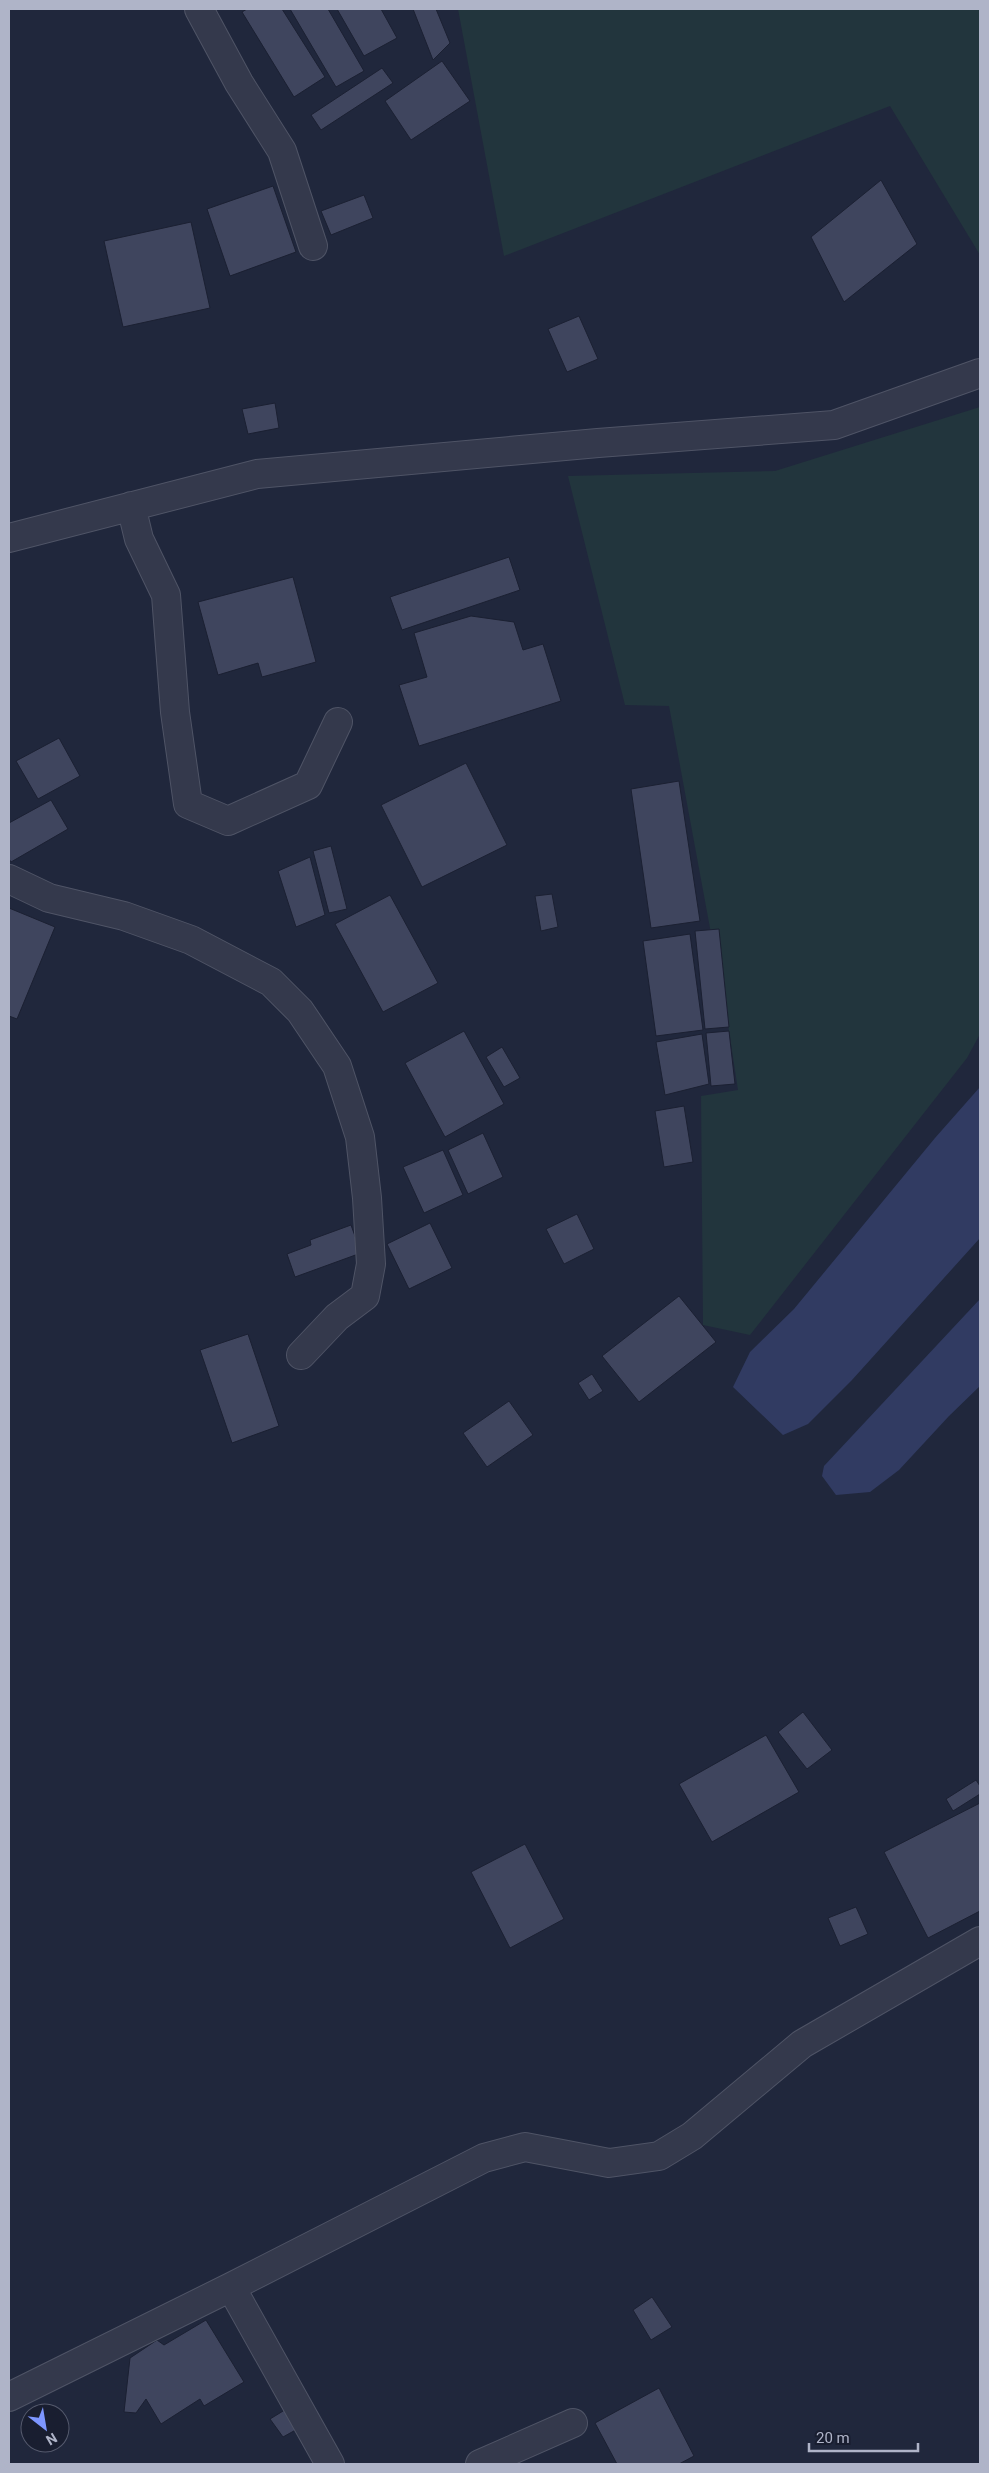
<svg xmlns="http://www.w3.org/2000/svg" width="989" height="2473" viewBox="0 0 989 2473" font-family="Roboto,sans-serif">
	<rect width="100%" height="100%" fill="#20273c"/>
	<path fill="#22353d" d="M 458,9 L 980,9 L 980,255 L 890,106 L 504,256 Z
		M 980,407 L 980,1034 L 967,1058 L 750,1335 L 703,1325 L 701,1096 L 738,1090 L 729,1031 L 669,706 L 625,705 L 568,476 L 775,471 Z"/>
	<path fill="#313b62" d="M 980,1087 L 980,1238 L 852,1380 L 808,1424 L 783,1435 L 733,1387 L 750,1352 L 794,1309 L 935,1138 Z
		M 980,1299 L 980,1386 L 949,1416 L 899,1470 L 870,1492 L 836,1495 L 822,1476 L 824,1466 Z"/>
	<path fill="#3f455e" stroke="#1b2032" d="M 247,9 L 282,9 L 325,77 L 294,97 L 242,12 Z
		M 290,9 L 328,9 L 364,71 L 336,87 Z
		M 337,9 L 381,9 L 397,38 L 364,56 Z
		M 413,9 L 436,9 L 450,43 L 433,60 Z
		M 442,61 L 470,101 L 411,140 L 385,101 Z
		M 382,68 L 393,83 L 321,130 L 311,115 Z
		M 881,180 L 917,244 L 844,302 L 811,237 Z
		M 273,186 L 296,252 L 230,276 L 207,209 Z
		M 364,195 L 373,218 L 331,235 L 321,211 Z
		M 191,222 L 210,308 L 123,327 L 104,241 Z
		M 579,316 L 598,359 L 567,372 L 548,329 Z
		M 275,403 L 279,428 L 248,434 L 242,409 Z
		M 509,557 L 520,590 L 402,630 L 390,597 Z
		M 293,577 L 316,662 L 262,677 L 258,663 L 218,675 L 198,602 Z
		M 471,616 L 514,622 L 523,650 L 543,644 L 561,701 L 419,746 L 399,685 L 427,677 L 414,633 Z
		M 59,738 L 80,776 L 38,799 L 16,761 Z
		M 466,763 L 507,845 L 422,887 L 381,805 Z
		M 679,781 L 700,921 L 651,928 L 631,789 Z
		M 51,800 L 68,829 L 11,862 L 9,859 L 9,823 Z
		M 331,846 L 347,909 L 329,913 L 313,851 Z
		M 310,857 L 325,915 L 296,927 L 278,871 Z
		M 552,894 L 558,927 L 541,931 L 535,896 Z
		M 390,895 L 438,983 L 383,1012 L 335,924 Z
		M 9,908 L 55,927 L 17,1019 L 9,1016 Z
		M 719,929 L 729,1027 L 705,1029 L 695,931 Z
		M 690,934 L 703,1030 L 656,1036 L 643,941 Z
		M 464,1031 L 504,1104 L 445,1137 L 405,1063 Z
		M 729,1031 L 735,1084 L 711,1086 L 706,1033 Z
		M 702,1034 L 709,1084 L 665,1095 L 656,1042 Z
		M 502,1047 L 520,1078 L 504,1087 L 486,1057 Z
		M 684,1106 L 693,1162 L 664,1167 L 655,1111 Z
		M 483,1133 L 503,1177 L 468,1194 L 448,1150 Z
		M 443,1150 L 463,1195 L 424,1213 L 403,1167 Z
		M 577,1214 L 594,1249 L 564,1264 L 546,1229 Z
		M 430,1223 L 452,1268 L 409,1289 L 387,1244 Z
		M 351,1225 L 361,1253 L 295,1277 L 287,1254 L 311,1245 L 310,1240 Z
		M 679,1296 L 716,1342 L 639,1402 L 602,1356 Z
		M 248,1334 L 279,1426 L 232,1443 L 200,1350 Z
		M 592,1374 L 603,1391 L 589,1400 L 578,1383 Z
		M 509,1401 L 533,1435 L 487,1467 L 463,1433 Z
		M 803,1712 L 832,1750 L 807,1769 L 778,1732 Z
		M 766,1735 L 799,1792 L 712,1842 L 679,1784 Z
		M 976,1780 L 980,1786 L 980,1794 L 953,1811 L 946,1799 Z
		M 980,1803 L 980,1911 L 928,1938 L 884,1852 Z
		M 525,1844 L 564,1919 L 510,1948 L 471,1872 Z
		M 856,1907 L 868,1934 L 840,1946 L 828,1918 Z
		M 652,2297 L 672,2327 L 651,2340 L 633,2310 Z
		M 206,2320 L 244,2382 L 204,2406 L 200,2399 L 161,2424 L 146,2399 L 136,2413 L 124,2412 L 130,2358 L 157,2340 L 164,2345 Z
		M 659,2388 L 694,2456 L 679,2464 L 617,2464 L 595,2423 Z
		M 288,2408 L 301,2427 L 283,2437 L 270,2419 Z"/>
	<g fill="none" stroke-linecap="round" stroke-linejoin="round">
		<g stroke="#4f5466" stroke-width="30">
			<path id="minor" d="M 199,9 L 239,83 L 282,151 L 313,246
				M 131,506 L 139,539 L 166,595 L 175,712 L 188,804 L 228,821 L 308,785 L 338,722
				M 9,538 L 257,474 L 598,443 L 834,425 L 980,373
				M 9,879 L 49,898 L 124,916 L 191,940 L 271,982 L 300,1011 L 337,1066 L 360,1137 L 367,1198 L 371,1264 L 365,1296 L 337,1317 L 301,1355
				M 231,2287 L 330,2464
				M 9,2397 L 231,2287 L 484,2158 L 525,2147 L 609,2163 L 659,2156 L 692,2136 L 802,2044 L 980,1941
				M 480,2464 L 573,2423"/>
		</g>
		<use href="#minor" stroke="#34394c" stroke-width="28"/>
	</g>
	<rect width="989" height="2473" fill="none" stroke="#afb4c8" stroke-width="20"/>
	<g transform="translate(45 2428) rotate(149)"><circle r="24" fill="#191e30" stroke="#555a6d"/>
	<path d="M0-4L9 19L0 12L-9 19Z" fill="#7d96ff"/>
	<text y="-8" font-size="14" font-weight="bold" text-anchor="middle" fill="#afb4c8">N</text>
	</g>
	<path d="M809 2443v8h109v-8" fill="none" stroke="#afb4c8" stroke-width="2.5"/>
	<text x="816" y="2443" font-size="15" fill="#afb4c8" stroke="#191e30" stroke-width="4" paint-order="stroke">20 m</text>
</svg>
